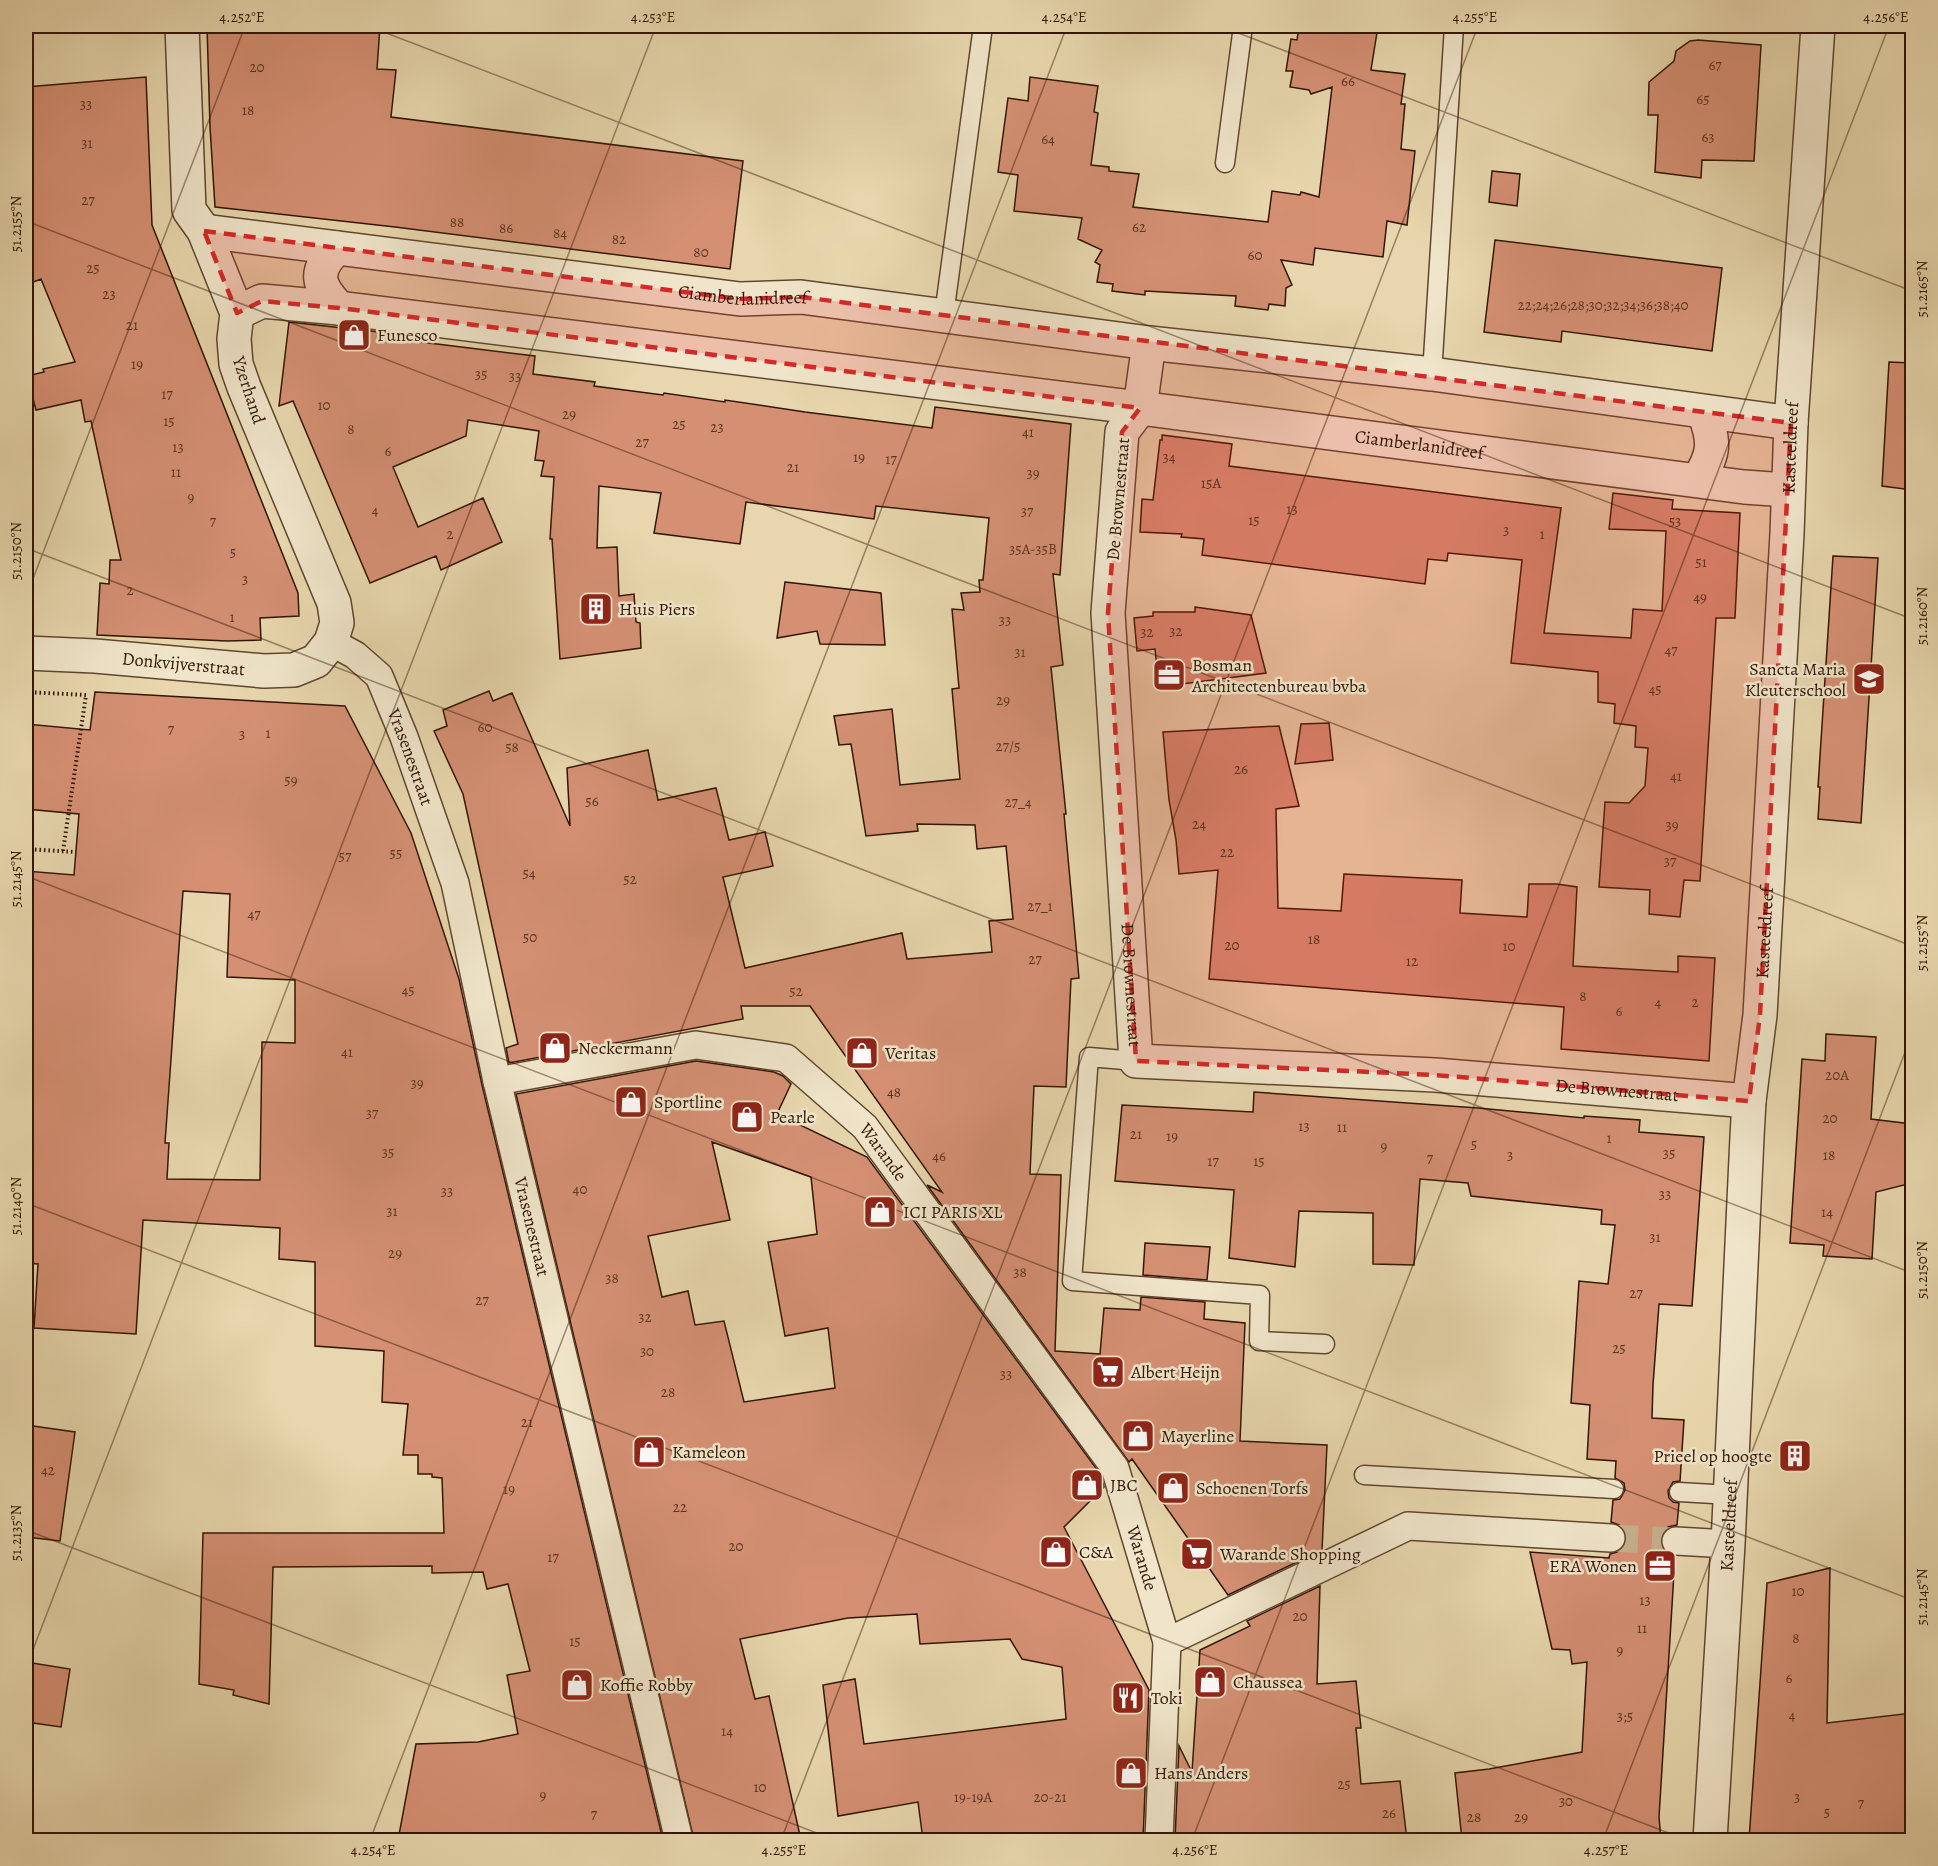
<svg xmlns="http://www.w3.org/2000/svg" width="1938" height="1866" viewBox="0 0 1938 1866" font-family="Alegreya,serif">
	<rect width="100%" height="100%" fill="#e8d7ae"/>
	<filter id="stains"><feTurbulence type="fractalNoise" baseFrequency=".00333" numOctaves="4"/><feColorMatrix values="0 0 0 0 .2 0 0 0 0 .09 0 0 0 0 .02 0 0 0 .5 -.17"/></filter>
	<radialGradient id="worn" r=".72"><stop offset=".6" stop-color="#630" stop-opacity="0"/><stop offset="1" stop-color="#630" stop-opacity=".3"/></radialGradient>
	<path fill="#d59074" stroke="#321503" stroke-width="1.5" fill-rule="evenodd" d="M 207,26 L 380,26 L 377,69 L 396,70 L 391,117 L 743,161 L 730,269 L 395,227 L 215,207 L 210,127 Z
		M 1299,26 L 1378,26 L 1371,70 L 1405,74 L 1401,104 L 1405,104 L 1401,149 L 1415,151 L 1407,225 L 1387,221 L 1383,257 L 1315,248 L 1313,265 L 1281,260 L 1292,285 L 1286,288 L 1285,306 L 1269,304 L 1268,310 L 1235,306 L 1236,296 L 1145,291 L 1145,295 L 1112,291 L 1113,284 L 1097,282 L 1100,265 L 1095,262 L 1102,250 L 1078,239 L 1082,218 L 1014,211 L 1018,175 L 998,172 L 1008,98 L 1028,101 L 1030,77 L 1098,86 L 1094,112 L 1098,113 L 1091,165 L 1109,167 L 1109,171 L 1139,174 L 1133,207 L 1268,222 L 1272,191 L 1300,195 L 1301,192 L 1319,197 L 1332,87 L 1311,94 L 1309,90 L 1290,87 L 1293,71 L 1286,71 L 1291,39 L 1297,40 Z
		M 1698,40 L 1761,45 L 1754,161 L 1702,160 L 1701,178 L 1655,172 L 1658,115 L 1648,115 L 1649,82 L 1674,61 L 1676,51 L 1690,41 Z
		M 146,77 L 152,225 L 298,593 L 299,616 L 260,618 L 261,640 L 227,641 L 97,635 L 100,583 L 109,584 L 110,560 L 121,560 L 91,421 L 85,422 L 81,400 L 36,410 L 27,376 L 44,372 L 43,369 L 75,362 L 41,279 L 26,285 L 26,87 Z
		M 1492,171 L 1520,174 L 1517,206 L 1489,202 Z
		M 1495,240 L 1722,268 L 1712,351 L 1562,331 L 1561,342 L 1484,332 Z
		M 289,322 L 406,335 L 405,340 L 535,356 L 533,374 L 595,382 L 594,386 L 663,395 L 664,393 L 725,402 L 725,400 L 805,412 L 932,428 L 935,407 L 1071,424 L 1060,575 L 1053,574 L 1063,665 L 1051,667 L 1066,814 L 1064,814 L 1079,978 L 1071,979 L 1066,1087 L 1034,1086 L 1030,1174 L 1061,1175 L 1055,1351 L 1100,1354 L 1104,1308 L 1140,1310 L 1141,1297 L 1205,1302 L 1204,1319 L 1245,1323 L 1240,1441 L 1327,1445 L 1322,1550 L 1228,1595 L 1132,1459 L 1129,1462 L 927,1185 L 942,1192 L 810,1006 L 741,1006 L 743,1019 L 509,1063 L 506,1048 L 518,1044 L 463,794 L 434,731 L 447,726 L 443,710 L 489,691 L 493,701 L 512,693 L 570,826 L 567,768 L 648,750 L 658,800 L 716,788 L 729,840 L 765,832 L 773,866 L 723,877 L 745,968 L 902,933 L 907,959 L 992,952 L 989,921 L 1013,919 L 1006,846 L 977,849 L 975,825 L 917,824 L 918,831 L 866,836 L 851,744 L 839,745 L 834,716 L 892,709 L 900,785 L 960,779 L 952,689 L 959,688 L 952,609 L 964,610 L 961,593 L 980,592 L 979,580 L 983,580 L 989,518 L 876,506 L 874,519 L 746,502 L 740,544 L 654,533 L 661,493 L 599,486 L 597,548 L 617,547 L 619,596 L 634,594 L 636,622 L 640,623 L 641,648 L 560,659 L 552,539 L 550,539 L 554,477 L 541,476 L 544,461 L 535,460 L 539,431 L 468,420 L 466,436 L 393,467 L 418,527 L 483,498 L 502,542 L 441,570 L 436,556 L 370,583 L 293,401 L 279,406 Z
		M 1889,362 L 1912,363 L 1912,490 L 1882,486 Z
		M 1162,435 L 1232,444 L 1229,466 L 1561,508 L 1544,633 L 1631,638 L 1633,609 L 1662,611 L 1666,531 L 1609,529 L 1613,493 L 1673,500 L 1672,509 L 1740,513 L 1735,618 L 1716,618 L 1700,881 L 1684,880 L 1680,917 L 1649,914 L 1650,890 L 1599,887 L 1605,802 L 1629,803 L 1645,786 L 1648,748 L 1635,747 L 1636,726 L 1614,723 L 1615,704 L 1598,702 L 1598,672 L 1511,663 L 1522,560 L 1448,553 L 1447,561 L 1428,559 L 1425,584 L 1202,555 L 1204,539 L 1181,537 L 1182,534 L 1140,532 L 1142,499 L 1153,500 L 1160,440 L 1162,440 Z
		M 1833,556 L 1878,558 L 1861,823 L 1818,819 L 1820,787 L 1818,787 Z
		M 785,582 L 881,593 L 885,645 L 820,644 L 817,631 L 777,638 Z
		M 1195,607 L 1251,615 L 1266,673 L 1159,687 L 1155,649 L 1137,651 L 1134,618 L 1153,616 L 1153,612 L 1195,612 Z
		M 95,692 L 345,706 L 411,833 L 459,979 L 482,1085 L 663,1840 L 398,1840 L 416,1744 L 478,1742 L 518,1734 L 507,1675 L 530,1671 L 508,1584 L 487,1589 L 483,1572 L 432,1573 L 432,1566 L 273,1567 L 269,1704 L 233,1695 L 234,1690 L 199,1684 L 203,1533 L 444,1533 L 442,1478 L 432,1477 L 432,1474 L 418,1474 L 418,1455 L 403,1455 L 408,1404 L 382,1402 L 384,1351 L 315,1346 L 315,1262 L 279,1259 L 280,1228 L 143,1220 L 136,1334 L 34,1328 L 38,1264 L 26,1263 L 26,871 L 74,875 L 79,814 L 26,809 L 26,724 L 90,730 ZM 183,891 L 230,894 L 227,977 L 295,980 L 295,1043 L 262,1042 L 260,1180 L 167,1179 L 169,1143 L 165,1143 Z
		M 1329,723 L 1333,760 L 1295,764 L 1301,724 Z
		M 1279,726 L 1299,806 L 1276,809 L 1278,908 L 1341,911 L 1344,874 L 1462,880 L 1460,913 L 1527,917 L 1529,884 L 1557,884 L 1577,887 L 1573,966 L 1678,972 L 1678,956 L 1715,958 L 1709,1061 L 1561,1049 L 1564,1007 L 1209,979 L 1218,870 L 1179,874 L 1176,840 L 1169,800 L 1163,732 Z
		M 1826,1034 L 1876,1037 L 1871,1119 L 1912,1124 L 1912,1183 L 1876,1192 L 1872,1259 L 1823,1256 L 1824,1245 L 1790,1243 L 1802,1059 L 1825,1061 Z
		M 696,1061 L 774,1072 L 783,1076 L 791,1084 L 777,1114 L 867,1157 L 1101,1475 L 1104,1487 L 1064,1527 L 1149,1690 L 1143,1840 L 923,1840 L 918,1802 L 838,1816 L 823,1685 L 855,1679 L 864,1744 L 1066,1719 L 1062,1667 L 1022,1659 L 1010,1639 L 920,1644 L 917,1614 L 848,1618 L 740,1639 L 755,1699 L 769,1696 L 801,1840 L 694,1840 L 516,1094 ZM 712,1142 L 811,1177 L 817,1234 L 768,1242 L 785,1336 L 828,1328 L 835,1388 L 744,1402 L 724,1321 L 695,1325 L 688,1291 L 662,1297 L 648,1236 L 730,1220 Z
		M 1254,1092 L 1478,1108 L 1584,1118 L 1584,1116 L 1640,1120 L 1639,1132 L 1704,1137 L 1692,1306 L 1659,1304 L 1653,1385 L 1652,1418 L 1684,1420 L 1680,1481 L 1673,1482 L 1668,1491 L 1669,1498 L 1673,1502 L 1679,1503 L 1677,1525 L 1668,1527 L 1663,1532 L 1660,1540 L 1662,1549 L 1668,1554 L 1675,1557 L 1659,1817 L 1661,1840 L 1462,1840 L 1455,1773 L 1489,1769 L 1582,1752 L 1587,1662 L 1572,1664 L 1570,1650 L 1552,1649 L 1530,1552 L 1609,1558 L 1610,1554 L 1617,1552 L 1624,1547 L 1627,1540 L 1625,1530 L 1619,1525 L 1611,1522 L 1613,1500 L 1620,1499 L 1625,1490 L 1624,1483 L 1615,1478 L 1616,1461 L 1587,1459 L 1590,1405 L 1571,1403 L 1579,1281 L 1608,1284 L 1615,1225 L 1601,1224 L 1602,1210 L 1471,1196 L 1468,1183 L 1420,1179 L 1414,1265 L 1373,1264 L 1373,1213 L 1299,1211 L 1295,1267 L 1229,1258 L 1234,1190 L 1115,1181 L 1122,1105 L 1253,1112 Z
		M 1145,1243 L 1210,1247 L 1207,1280 L 1143,1275 Z
		M 26,1425 L 75,1432 L 60,1541 L 27,1537 L 31,1510 L 26,1509 Z
		M 1830,1568 L 1827,1723 L 1912,1713 L 1912,1840 L 1749,1840 L 1767,1583 Z
		M 1320,1586 L 1317,1684 L 1356,1681 L 1361,1728 L 1356,1728 L 1361,1784 L 1400,1781 L 1407,1840 L 1175,1840 L 1179,1746 L 1192,1772 L 1200,1650 L 1250,1626 L 1247,1621 Z
		M 26,1662 L 70,1669 L 61,1727 L 26,1722 Z"/>
	<g fill="none" stroke-linecap="round" stroke-linejoin="round">
		<path stroke="#c4b08c" stroke-width="27" stroke-dasharray="27 14" stroke-linecap="butt" d="M 1611,1538 L 1676,1541"/>
		<g stroke="#60462e" stroke-width="21">
			<path id="service" d="M 1225,163 L 1243,26
				M 944,315 L 983,26
				M 1432,374 L 1454,26
				M 1136,1061 L 1089,1057 L 1072,1281 L 1260,1295 L 1259,1341 L 1325,1344
				M 1364,1475 L 1614,1489
				M 1679,1492 L 1731,1495"/>
		</g>
		<g stroke="#60462e" stroke-width="30">
			<g id="pedestrian">
				<path id="s1" d="M 331,642 L 355,655 L 379,676 L 404,737 L 455,883 L 497,1081 L 679,1840"/>
				<path id="s2" d="M 497,1081 L 696,1045 L 786,1058 L 865,1127 L 1115,1468 L 1167,1642 L 1159,1840"/>
				<path d="M 1676,1541 L 1728,1544"/>
				<path d="M 1167,1642 L 1408,1526 L 1611,1538"/>
			</g>
		</g>
		<g stroke="#60462e" stroke-width="36">
			<g id="minor">
				<path id="s3" d="M 204,231 L 740,299 L 801,297 L 1149,343 L 1432,374 L 1791,423"/>
				<path d="M 337,248 C 313,271 317,285 339,308"/>
				<path id="s4" d="M 237,313 L 262,301 L 339,308 L 1140,408 L 1744,487 L 1788,490"/>
				<path id="s5" d="M 1149,343 L 1140,408 L 1122,432 L 1108,613 L 1136,1061 L 1435,1075 L 1749,1101"/>
				<path d="M 1698,480 C 1715,453 1715,442 1704,412"/>
				<path id="s6" d="M 26,653 L 95,656 L 264,671 L 294,670 L 316,661 L 331,642 L 337,623 L 334,603 L 244,387 L 236,364 L 234,339 L 237,313 L 204,231 L 189,210 L 182,26"/>
			</g>
		</g>
		<g stroke="#60462e" stroke-width="36">
			<g id="tertiary">
				<path id="s7" d="M 1710,1840 L 1728,1544 L 1747,1137 L 1749,1101 L 1760,1015 L 1787,534 L 1791,423 L 1818,26"/>
			</g>
		</g>
		<path stroke="#321503" stroke-width="4" stroke-dasharray="1.5 3" stroke-linecap="butt" d="M 26,692 L 86,695 L 63,851
			M 26,849 L 76,852"/>
		<use href="#service" stroke="#f0e5ca" stroke-width="18"/>
		<use href="#pedestrian" stroke="#f0e5ca" stroke-width="27"/>
		<use href="#minor" stroke="#f0e5ca" stroke-width="33"/>
		<use href="#tertiary" stroke="#f0e5ca" stroke-width="33"/>
	</g>
	<path fill="#d62828" fill-opacity="0.2" stroke="#d62828" stroke-width="4.5" stroke-dasharray="12 8" stroke-linejoin="round" d="M 204,231 L 740,299 L 801,297 L 1791,423 L 1760,1015 L 1749,1101 L 1435,1075 L 1136,1061 L 1108,613 L 1122,432 L 1140,408 L 339,308 L 262,301 L 237,313 Z"/>
	<path fill="none" stroke="#321503" stroke-width="1.5" stroke-opacity="0.45" d="M 368,26 L 1912,619M 1220,26 L 1912,291M 26,221 L 1912,946M 26,548 L 1912,1273M 26,597 L 245,26M 26,876 L 1912,1600M 26,1203 L 1687,1840M 26,1530 L 835,1840M 26,1668 L 656,26M 370,1840 L 1067,26M 781,1840 L 1478,26M 1192,1840 L 1889,26M 1603,1840 L 1912,1034"/>
	<defs>
		<g id="shop-square" transform="scale(1.725)"><rect x="-9" y="-9" width="18" height="18" rx="4" fill="#8f2418" stroke="#f0e5ca"/><path d="M-5-2.5h2.3a2.7 3.5 0 0 1 5.4 0H5L5.5 6h-11ZM-1.5-2.5h3a1.5 2.3 0 0 0-3 0Z" fill="#fff"/></g>
		<g id="building-square" transform="scale(1.725)"><rect x="-9" y="-9" width="18" height="18" rx="4" fill="#8f2418" stroke="#f0e5ca"/><path d="M-4-6H4V6H1V3H-1V6H-4ZM-2.5-4.3h1.7v1.8h-1.7ZM.8-4.3h1.7v1.8H.8ZM-2.5-1h1.7V.8h-1.7ZM.8-1h1.7V.8H.8Z" fill="#fff"/></g>
		<g id="office-square" transform="scale(1.725)"><rect x="-9" y="-9" width="18" height="18" rx="4" fill="#8f2418" stroke="#f0e5ca"/><path d="M-6-3h4V-5.5h4V-3h4V5H-6ZM-1-4.5V-3h2v-1.5ZM-6 0V1H6V0Z" fill="#fff"/></g>
		<g id="school-square" transform="scale(1.725)"><rect x="-9" y="-9" width="18" height="18" rx="4" fill="#8f2418" stroke="#f0e5ca"/><path d="M0-5L7-2L0 1L-7-2ZM-4 1L0 2.5L4 1V4Q0 6-4 4Z" fill="#fff"/></g>
		<g id="supermarket-square" transform="scale(1.725)"><rect x="-9" y="-9" width="18" height="18" rx="4" fill="#8f2418" stroke="#f0e5ca"/><path d="M-6-5.5h2.5l.6 2H6L4.5 2H-2.5L-4.4-4H-6ZM-1.5 3.2a1.3 1.3 0 1 0 .1 0ZM3 3.2a1.3 1.3 0 1 0 .1 0Z" fill="#fff"/></g>
		<g id="restaurant-square" transform="scale(1.725)"><rect x="-9" y="-9" width="18" height="18" rx="4" fill="#8f2418" stroke="#f0e5ca"/><path d="M-5-6h1v4h1v-4h1v4h1v-4h1v5L-1.5 .5V6h-2V.5L-5-1ZM5-6V6H3V1.5H1.5Q1.5-4 5-6Z" fill="#fff"/></g>
	</defs>
	<g fill-rule="evenodd">
		<use href="#shop-square" x="354" y="335"/>
		<use href="#building-square" x="596" y="609"/>
		<use href="#office-square" x="1169" y="675"/>
		<use href="#school-square" x="1869" y="679"/>
		<use href="#shop-square" x="555" y="1048"/>
		<use href="#shop-square" x="862" y="1053"/>
		<use href="#shop-square" x="631" y="1102"/>
		<use href="#shop-square" x="747" y="1117"/>
		<use href="#shop-square" x="880" y="1212"/>
		<use href="#supermarket-square" x="1108" y="1372"/>
		<use href="#shop-square" x="1138" y="1436"/>
		<use href="#shop-square" x="649" y="1452"/>
		<use href="#building-square" x="1795" y="1456"/>
		<use href="#shop-square" x="1087" y="1485"/>
		<use href="#shop-square" x="1173" y="1488"/>
		<use href="#shop-square" x="1056" y="1552"/>
		<use href="#supermarket-square" x="1197" y="1554"/>
		<use href="#office-square" x="1660" y="1566"/>
		<use href="#shop-square" x="1210" y="1682"/>
		<use href="#shop-square" x="577" y="1685"/>
		<use href="#restaurant-square" x="1128" y="1698"/>
		<use href="#shop-square" x="1131" y="1773"/>
	</g>
	<g text-anchor="middle" dominant-baseline="central" stroke-width="5" stroke-linejoin="round" paint-order="stroke">
		<g font-size="15" fill="#5b341f">
			<text x="1715" y="65">67</text>
			<text x="257" y="67">20</text>
			<text x="1348" y="81">66</text>
			<text x="1703" y="99">65</text>
			<text x="86" y="104">33</text>
			<text x="248" y="110">18</text>
			<text x="1708" y="137">63</text>
			<text x="1048" y="139">64</text>
			<text x="87" y="143">31</text>
			<text x="88" y="200">27</text>
			<text x="457" y="222">88</text>
			<text x="1139" y="227">62</text>
			<text x="506" y="228">86</text>
			<text x="560" y="233">84</text>
			<text x="619" y="239">82</text>
			<text x="701" y="252">80</text>
			<text x="1255" y="255">60</text>
			<text x="93" y="268">25</text>
			<text x="109" y="294">23</text>
			<text x="1603" y="305">22;24;26;28;30;32;34;36;38;40</text>
			<text x="132" y="325">21</text>
			<text x="137" y="364">19</text>
			<text x="481" y="374">35</text>
			<text x="515" y="376">33</text>
			<text x="167" y="394">17</text>
			<text x="324" y="405">10</text>
			<text x="569" y="414">29</text>
			<text x="169" y="421">15</text>
			<text x="679" y="424">25</text>
			<text x="717" y="427">23</text>
			<text x="351" y="429">8</text>
			<text x="1028" y="432">41</text>
			<text x="642" y="442">27</text>
			<text x="178" y="447">13</text>
			<text x="388" y="451">6</text>
			<text x="859" y="457">19</text>
			<text x="1169" y="457">34</text>
			<text x="891" y="459">17</text>
			<text x="793" y="467">21</text>
			<text x="176" y="472">11</text>
			<text x="1033" y="473">39</text>
			<text x="1211" y="483">15A</text>
			<text x="191" y="497">9</text>
			<text x="1292" y="509">13</text>
			<text x="375" y="510">4</text>
			<text x="1027" y="511">37</text>
			<text x="1254" y="520">15</text>
			<text x="213" y="521">7</text>
			<text x="1675" y="521">53</text>
			<text x="1506" y="530">3</text>
			<text x="450" y="534">2</text>
			<text x="1542" y="534">1</text>
			<text x="1033" y="549">35A-35B</text>
			<text x="233" y="552">5</text>
			<text x="1701" y="562">51</text>
			<text x="245" y="579">3</text>
			<text x="130" y="590">2</text>
			<text x="1700" y="597">49</text>
			<text x="232" y="617">1</text>
			<text x="1005" y="620">33</text>
			<text x="1176" y="631">32</text>
			<text x="1147" y="632">32</text>
			<text x="1671" y="650">47</text>
			<text x="1020" y="652">31</text>
			<text x="1655" y="689">45</text>
			<text x="1003" y="700">29</text>
			<text x="485" y="727">60</text>
			<text x="171" y="729">7</text>
			<text x="268" y="733">1</text>
			<text x="242" y="734">3</text>
			<text x="1008" y="746">27/5</text>
			<text x="512" y="747">58</text>
			<text x="1241" y="769">26</text>
			<text x="1676" y="776">41</text>
			<text x="291" y="780">59</text>
			<text x="592" y="801">56</text>
			<text x="1018" y="802">27_4</text>
			<text x="1199" y="824">24</text>
			<text x="1672" y="825">39</text>
			<text x="1227" y="852">22</text>
			<text x="396" y="853">55</text>
			<text x="345" y="856">57</text>
			<text x="1670" y="861">37</text>
			<text x="529" y="873">54</text>
			<text x="630" y="879">52</text>
			<text x="1040" y="906">27_1</text>
			<text x="254" y="914">47</text>
			<text x="530" y="937">50</text>
			<text x="1314" y="939">18</text>
			<text x="1232" y="945">20</text>
			<text x="1509" y="946">10</text>
			<text x="1035" y="959">27</text>
			<text x="1412" y="961">12</text>
			<text x="408" y="990">45</text>
			<text x="796" y="991">52</text>
			<text x="1583" y="996">8</text>
			<text x="1658" y="1002">4</text>
			<text x="1695" y="1002">2</text>
			<text x="1619" y="1011">6</text>
			<text x="347" y="1052">41</text>
			<text x="1837" y="1075">20A</text>
			<text x="417" y="1083">39</text>
			<text x="894" y="1092">48</text>
			<text x="372" y="1113">37</text>
			<text x="1830" y="1118">20</text>
			<text x="1304" y="1126">13</text>
			<text x="1342" y="1127">11</text>
			<text x="1136" y="1134">21</text>
			<text x="1172" y="1136">19</text>
			<text x="1609" y="1138">1</text>
			<text x="1474" y="1144">5</text>
			<text x="1384" y="1146">9</text>
			<text x="388" y="1152">35</text>
			<text x="1669" y="1153">35</text>
			<text x="1510" y="1155">3</text>
			<text x="1829" y="1155">18</text>
			<text x="939" y="1156">46</text>
			<text x="1430" y="1158">7</text>
			<text x="1213" y="1161">17</text>
			<text x="1259" y="1161">15</text>
			<text x="580" y="1189">40</text>
			<text x="447" y="1191">33</text>
			<text x="1665" y="1194">33</text>
			<text x="392" y="1211">31</text>
			<text x="1827" y="1212">14</text>
			<text x="1655" y="1237">31</text>
			<text x="395" y="1253">29</text>
			<text x="1020" y="1272">38</text>
			<text x="612" y="1278">38</text>
			<text x="1636" y="1293">27</text>
			<text x="482" y="1300">27</text>
			<text x="645" y="1317">32</text>
			<text x="1619" y="1348">25</text>
			<text x="647" y="1351">30</text>
			<text x="1006" y="1374">33</text>
			<text x="668" y="1392">28</text>
			<text x="527" y="1422">21</text>
			<text x="48" y="1470">42</text>
			<text x="509" y="1489">19</text>
			<text x="680" y="1507">22</text>
			<text x="736" y="1546">20</text>
			<text x="553" y="1557">17</text>
			<text x="1798" y="1591">10</text>
			<text x="1645" y="1600">13</text>
			<text x="1300" y="1616">20</text>
			<text x="1642" y="1628">11</text>
			<text x="1796" y="1638">8</text>
			<text x="575" y="1641">15</text>
			<text x="1620" y="1650">9</text>
			<text x="1789" y="1678">6</text>
			<text x="1792" y="1715">4</text>
			<text x="1625" y="1716">3;5</text>
			<text x="727" y="1731">14</text>
			<text x="1344" y="1784">25</text>
			<text x="760" y="1787">10</text>
			<text x="543" y="1795">9</text>
			<text x="973" y="1797">19-19A</text>
			<text x="1050" y="1797">20-21</text>
			<text x="1797" y="1797">3</text>
			<text x="1566" y="1801">30</text>
			<text x="1861" y="1803">7</text>
			<text x="1827" y="1812">5</text>
			<text x="1389" y="1813">26</text>
			<text x="594" y="1814">7</text>
			<text x="1474" y="1817">28</text>
			<text x="1521" y="1817">29</text>
		</g>
		<g font-size="18" fill="#321503" stroke="#f0e5ca">
			<text stroke="none"><textPath href="#s3" startOffset="543">Ciamberlanidreef</textPath></text>
			<text transform="translate(249 390) rotate(72)">Yzerhand</text>
			<text stroke="none"><textPath href="#s4" startOffset="1194">Ciamberlanidreef</textPath></text>
			<text stroke="none"><textPath href="#s7" startOffset="1395">Kasteeldreef</textPath></text>
			<text transform="translate(1118 499) rotate(-85)">De Brownestraat</text>
			<text stroke="none"><textPath href="#s6" startOffset="158">Donkvijverstraat</textPath></text>
			<text stroke="none"><textPath href="#s1" startOffset="146">Vrasenestraat</textPath></text>
			<text stroke="none"><textPath href="#s7" startOffset="909">Kasteeldreef</textPath></text>
			<text stroke="none"><textPath href="#s5" startOffset="650">De Brownestraat</textPath></text>
			<text stroke="none"><textPath href="#s5" startOffset="1208">De Brownestraat</textPath></text>
			<text stroke="none"><textPath href="#s2" startOffset="429">Warande</textPath></text>
			<text stroke="none"><textPath href="#s1" startOffset="632">Vrasenestraat</textPath></text>
			<text stroke="none"><textPath href="#s7" startOffset="315">Kasteeldreef</textPath></text>
			<text stroke="none"><textPath href="#s2" startOffset="915">Warande</textPath></text>
		</g>
		<g font-size="18" fill="#321503" stroke="#f0e5ca" text-anchor="start">
			<text x="377" y="335">Funesco</text>
			<text x="619" y="609">Huis Piers</text>
			<text x="1192" y="665">Bosman<tspan x="1192" dy="21">Architectenbureau bvba</tspan></text>
			<text x="1846" y="669" text-anchor="end">Sancta Maria<tspan x="1846" dy="21">Kleuterschool</tspan></text>
			<text x="578" y="1048">Neckermann</text>
			<text x="885" y="1053">Veritas</text>
			<text x="654" y="1102">Sportline</text>
			<text x="770" y="1117">Pearle</text>
			<text x="903" y="1212">ICI PARIS XL</text>
			<text x="1131" y="1372">Albert Heijn</text>
			<text x="1161" y="1436">Mayerline</text>
			<text x="672" y="1452">Kameleon</text>
			<text x="1772" y="1456" text-anchor="end">Prieel op hoogte</text>
			<text x="1110" y="1485">JBC</text>
			<text x="1196" y="1488">Schoenen Torfs</text>
			<text x="1079" y="1552">C&amp;A</text>
			<text x="1220" y="1554">Warande Shopping</text>
			<text x="1637" y="1566" text-anchor="end">ERA Wonen</text>
			<text x="1233" y="1682">Chaussea</text>
			<text x="600" y="1685">Koffie Robby</text>
			<text x="1151" y="1698">Toki</text>
			<text x="1154" y="1773">Hans Anders</text>
		</g>
	</g>
	<rect width="1938" height="1866" fill="none" stroke="#e8d7ae" stroke-width="66"/>
	<rect x="33" y="33" width="1872" height="1800" fill="none" stroke="#321503" stroke-width="2"/>
	<g font-size="15" text-anchor="middle" fill="#321503">
		<text x="242" y="22">4.252°E</text>
		<text x="653" y="22">4.253°E</text>
		<text x="1064" y="22">4.254°E</text>
		<text x="1475" y="22">4.255°E</text>
		<text x="1886" y="22">4.256°E</text>
		<text transform="translate(16 224) rotate(-90)" y="5">51.2155°N</text>
		<text transform="translate(1922 289) rotate(-90)" y="5">51.2165°N</text>
		<text transform="translate(16 551) rotate(-90)" y="5">51.2150°N</text>
		<text transform="translate(1922 616) rotate(-90)" y="5">51.2160°N</text>
		<text transform="translate(16 879) rotate(-90)" y="5">51.2145°N</text>
		<text transform="translate(1922 943) rotate(-90)" y="5">51.2155°N</text>
		<text transform="translate(16 1206) rotate(-90)" y="5">51.2140°N</text>
		<text transform="translate(1922 1270) rotate(-90)" y="5">51.2150°N</text>
		<text transform="translate(16 1533) rotate(-90)" y="5">51.2135°N</text>
		<text transform="translate(1922 1597) rotate(-90)" y="5">51.2145°N</text>
		<text x="373" y="1855">4.254°E</text>
		<text x="784" y="1855">4.255°E</text>
		<text x="1195" y="1855">4.256°E</text>
		<text x="1606" y="1855">4.257°E</text>
	</g>
	<rect width="100%" height="100%" filter="url(#stains)"/>
	<rect width="100%" height="100%" fill="url(#worn)"/>
</svg>
